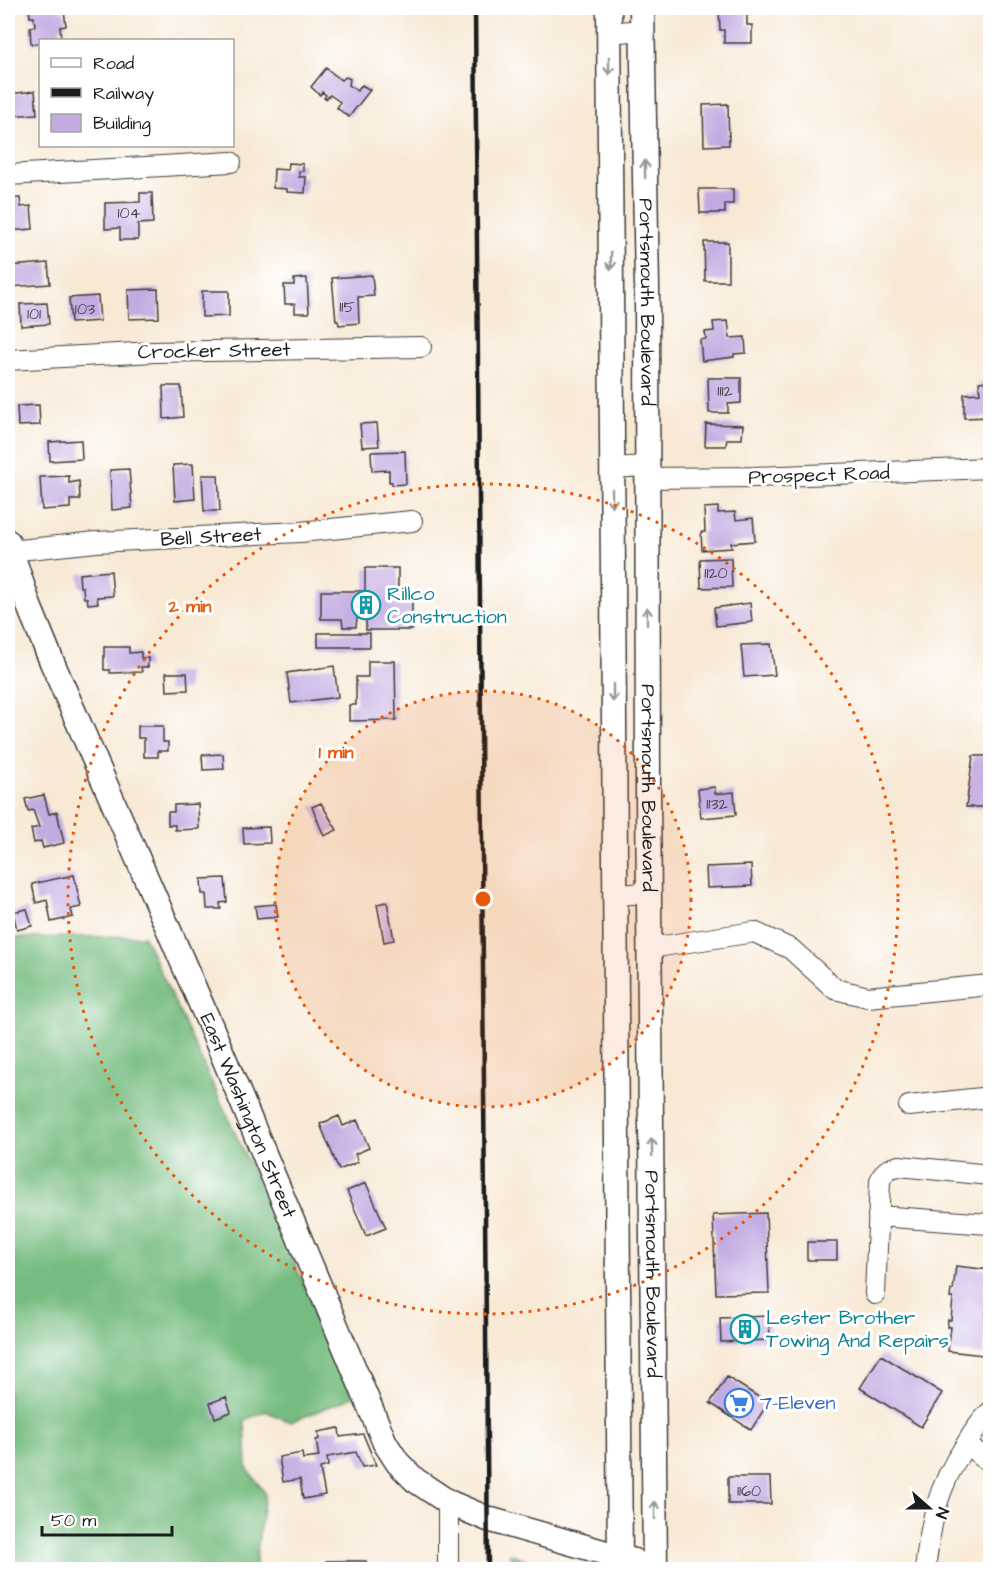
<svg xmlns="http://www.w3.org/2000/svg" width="998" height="1577" viewBox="0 0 998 1577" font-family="'Architects Daughter',sans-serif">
	<rect width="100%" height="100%" fill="#fff"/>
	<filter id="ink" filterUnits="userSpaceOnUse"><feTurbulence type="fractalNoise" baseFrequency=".0167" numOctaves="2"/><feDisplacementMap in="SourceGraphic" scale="12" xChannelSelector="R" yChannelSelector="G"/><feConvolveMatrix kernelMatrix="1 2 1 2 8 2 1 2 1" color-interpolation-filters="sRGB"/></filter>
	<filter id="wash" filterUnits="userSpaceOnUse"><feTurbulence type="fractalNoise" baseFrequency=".008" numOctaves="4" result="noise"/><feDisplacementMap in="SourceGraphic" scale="24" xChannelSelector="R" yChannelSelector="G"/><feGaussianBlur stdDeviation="1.35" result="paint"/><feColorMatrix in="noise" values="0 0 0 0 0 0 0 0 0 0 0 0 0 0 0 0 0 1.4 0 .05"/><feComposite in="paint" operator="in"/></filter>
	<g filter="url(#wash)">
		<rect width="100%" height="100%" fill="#f8e9d5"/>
		<path fill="#76bc80" stroke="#496c4e" stroke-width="1.5" d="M 144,936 L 280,1230 L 353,1397 L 291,1422 L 265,1411 L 245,1420 L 247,1468 L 265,1493 L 256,1558 L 256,1569 L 8,1569 L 8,938 Z
			M 510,1553 L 550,1569 L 510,1569 Z"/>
		<g id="blocks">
			<path fill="#c3abe2" d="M 29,8 L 58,8 L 58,11 L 64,10 L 66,26 L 60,27 L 61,40 L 40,40 L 40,43 L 31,44 L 30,27 L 35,26 L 34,17 L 30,17 Z
				M 719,8 L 747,8 L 747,25 L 752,25 L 752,43 L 724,43 L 724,30 L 720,30 Z
				M 326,68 L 341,80 L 346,77 L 350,79 L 349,85 L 357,91 L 362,85 L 370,90 L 349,117 L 337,108 L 340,102 L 330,95 L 326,99 L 324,98 L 326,95 L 322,92 L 320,95 L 311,87 Z
				M 35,91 L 37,114 L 8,116 L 8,94 Z
				M 728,104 L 729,145 L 704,146 L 703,105 Z
				M 289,163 L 303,164 L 303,171 L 299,171 L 299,177 L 306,177 L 305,193 L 287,192 L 287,189 L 273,188 L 274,169 L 288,170 Z
				M 699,189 L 733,189 L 733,204 L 725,204 L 725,213 L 700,213 Z
				M 140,193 L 152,193 L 153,223 L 138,224 L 138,240 L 120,240 L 120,228 L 105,229 L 105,203 L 140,202 Z
				M 20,198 L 21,207 L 31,206 L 33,229 L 8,231 L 8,199 Z
				M 704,242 L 728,242 L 728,281 L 705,281 Z
				M 48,263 L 50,284 L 8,287 L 8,266 Z
				M 372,275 L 374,296 L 358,297 L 359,323 L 339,325 L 338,321 L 336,321 L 332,278 Z
				M 307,278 L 309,313 L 295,313 L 295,304 L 285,304 L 284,285 L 294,285 L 294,279 Z
				M 158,289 L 159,318 L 129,319 L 128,290 Z
				M 202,291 L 229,291 L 229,316 L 202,317 Z
				M 98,296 L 100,321 L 71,323 L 69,298 Z
				M 47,303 L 49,324 L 21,326 L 20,304 Z
				M 728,321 L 730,338 L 745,337 L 746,353 L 734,354 L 734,357 L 702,361 L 700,340 L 706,339 L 705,332 L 714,331 L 713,322 Z
				M 708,378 L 741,378 L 741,403 L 728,404 L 728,413 L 709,413 Z
				M 990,381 L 990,417 L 964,418 L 964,394 L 980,393 L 979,382 Z
				M 163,386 L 181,386 L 183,417 L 164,419 Z
				M 39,405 L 40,425 L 18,426 L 17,406 Z
				M 377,423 L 379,446 L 362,447 L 360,424 Z
				M 706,424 L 743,425 L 742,439 L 727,439 L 726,446 L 705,446 Z
				M 81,440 L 82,459 L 50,461 L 49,442 Z
				M 405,451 L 406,484 L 392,485 L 392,482 L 389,482 L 389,470 L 372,471 L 371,452 Z
				M 193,464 L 195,499 L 175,501 L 173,465 Z
				M 129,469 L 132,508 L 112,510 L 110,470 Z
				M 202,475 L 218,475 L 220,511 L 204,511 Z
				M 69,476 L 69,483 L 79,481 L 80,500 L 70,500 L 70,508 L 42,510 L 40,477 Z
				M 718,507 L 718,513 L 735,512 L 736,520 L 753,518 L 755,541 L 731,543 L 732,548 L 702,550 L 701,532 L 705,532 L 704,508 Z
				M 731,558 L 732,587 L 701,588 L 700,559 Z
				M 365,568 L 398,568 L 398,593 L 412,593 L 412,630 L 366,630 L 366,617 L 357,618 L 356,627 L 343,627 L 342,619 L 321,619 L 321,591 L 365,591 Z
				M 111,571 L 113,596 L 97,597 L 98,603 L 88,604 L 87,598 L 84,598 L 83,587 L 80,587 L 79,574 Z
				M 750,603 L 752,622 L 716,626 L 714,608 Z
				M 318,633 L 370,633 L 370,647 L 318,647 Z
				M 771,644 L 775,675 L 744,677 L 741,645 Z
				M 104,647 L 129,647 L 129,653 L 141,652 L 141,658 L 148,658 L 148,667 L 141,667 L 142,672 L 110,673 L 110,670 L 104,670 Z
				M 368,661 L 395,661 L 396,720 L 349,721 L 349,705 L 356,705 L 356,677 L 368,677 Z
				M 334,666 L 338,697 L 291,703 L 287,673 Z
				M 166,673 L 187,673 L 188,690 L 167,691 Z
				M 138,726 L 163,726 L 163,742 L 168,742 L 168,751 L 158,751 L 158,757 L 144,757 L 144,738 L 138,738 Z
				M 223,754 L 224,769 L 203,770 L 202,755 Z
				M 973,756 L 990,756 L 990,807 L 966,807 Z
				M 715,787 L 715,794 L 734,792 L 736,815 L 701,818 L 698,789 Z
				M 44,795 L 49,814 L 57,812 L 64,843 L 43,848 L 41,841 L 34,843 L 31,829 L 39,827 L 33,810 L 28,811 L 25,799 Z
				M 321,803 L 337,830 L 324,836 L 312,807 Z
				M 198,804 L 199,829 L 175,830 L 175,825 L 168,825 L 168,812 L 174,812 L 174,805 Z
				M 269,827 L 270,843 L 244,844 L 243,828 Z
				M 751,865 L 752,886 L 707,888 L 706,867 Z
				M 74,875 L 81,907 L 71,909 L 73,917 L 51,922 L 47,900 L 36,903 L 32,884 Z
				M 225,878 L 227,902 L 220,903 L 221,909 L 207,909 L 206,894 L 202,894 L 201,879 Z
				M 387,902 L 394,940 L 384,942 L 377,904 Z
				M 276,904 L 278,917 L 257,919 L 255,906 Z
				M 27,909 L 32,926 L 17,930 L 13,912 Z
				M 339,1116 L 343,1126 L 357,1120 L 369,1148 L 355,1154 L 358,1162 L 339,1170 L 320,1124 Z
				M 366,1183 L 386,1228 L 366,1236 L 347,1191 Z
				M 766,1213 L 769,1293 L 716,1294 L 713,1215 Z
				M 807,1242 L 837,1242 L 837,1260 L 807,1260 Z
				M 956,1266 L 990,1270 L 988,1292 L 990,1292 L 990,1302 L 988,1301 L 985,1323 L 989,1323 L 989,1332 L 986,1331 L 983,1355 L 948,1351 L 951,1327 L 947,1327 L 948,1320 L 951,1320 L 953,1298 L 950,1298 L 951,1290 L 953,1290 Z
				M 769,1316 L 770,1340 L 721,1342 L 720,1318 Z
				M 881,1355 L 942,1393 L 921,1427 L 860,1388 Z
				M 727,1377 L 768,1403 L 751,1430 L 710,1403 Z
				M 226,1397 L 231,1412 L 215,1418 L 210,1403 Z
				M 339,1428 L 340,1437 L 363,1434 L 376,1465 L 362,1467 L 356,1452 L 327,1457 L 328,1466 L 320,1468 L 325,1495 L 303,1499 L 300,1479 L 283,1482 L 279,1457 L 302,1453 L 303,1459 L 319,1457 L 316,1440 L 319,1439 L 318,1432 Z
				M 728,1477 L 770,1477 L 771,1504 L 728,1504 Z
				M 326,1561 L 366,1561 L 367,1570 L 326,1570 Z"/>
		</g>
	</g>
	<g filter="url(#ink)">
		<use href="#blocks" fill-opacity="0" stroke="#3d3b38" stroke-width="1.5"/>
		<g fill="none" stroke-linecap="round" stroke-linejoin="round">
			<g stroke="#3d3b38" stroke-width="22">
				<path id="minor" d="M 609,33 L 642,30
					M 8,175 L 231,162
					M 8,360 L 154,352 L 421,347
					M 612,468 L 646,466
					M 646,478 L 754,477 L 990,468
					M 10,551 L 96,542 L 300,532 L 412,521
					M 614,895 L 649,893
					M 650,948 L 754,932 L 791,949 L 835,989 L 868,997 L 990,985
					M 909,1106 L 990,1097
					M 878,1216 L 989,1224
					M 875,1294 L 880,1181 C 884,1170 889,1168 899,1166 L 990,1175
					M 967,1443 L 982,1457 L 990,1461
					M 448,1502 L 448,1570
					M 925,1570 C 931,1520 937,1488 965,1446 C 972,1434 980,1422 990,1412"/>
			</g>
			<g stroke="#3d3b38" stroke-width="27">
				<g id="major">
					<path d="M 609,8 L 620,1570"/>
					<path id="s1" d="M 642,8 L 647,288 L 648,793 L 655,1570"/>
					<path id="s2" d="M 8,542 L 29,606 L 52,662 L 211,1027 L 385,1443 L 398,1463 L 415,1480 L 448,1502 L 488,1519 L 634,1561"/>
				</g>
			</g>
			<use href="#minor" stroke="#fff" stroke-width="20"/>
			<use href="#major" stroke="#fff" stroke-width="24"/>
			<path stroke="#1c1c1c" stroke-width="4.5" d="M 475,8 L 488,1570"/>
		</g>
		<defs><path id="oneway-shaft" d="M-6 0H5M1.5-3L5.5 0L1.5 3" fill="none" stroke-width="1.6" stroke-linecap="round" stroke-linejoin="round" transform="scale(1.5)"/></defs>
		<g stroke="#999">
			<use href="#oneway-shaft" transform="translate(609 66) rotate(90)"/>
			<use href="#oneway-shaft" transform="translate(645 169) rotate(-91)"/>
			<use href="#oneway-shaft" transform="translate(611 261) rotate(90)"/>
			<use href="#oneway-shaft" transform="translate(612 498) rotate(90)"/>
			<use href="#oneway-shaft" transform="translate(647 616) rotate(-90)"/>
			<use href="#oneway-shaft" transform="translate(613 693) rotate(90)"/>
			<use href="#oneway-shaft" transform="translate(652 1147) rotate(-91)"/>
			<use href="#oneway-shaft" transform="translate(655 1510) rotate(-90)"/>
		</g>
	</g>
	<circle cx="483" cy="899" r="208" fill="#e8590c" fill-opacity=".12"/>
	<g fill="none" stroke="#e8590c" stroke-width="3" stroke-dasharray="3 6">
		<circle cx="483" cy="899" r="208"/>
		<circle cx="483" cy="899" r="415"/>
	</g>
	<defs>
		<g id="building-ring" transform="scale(1.5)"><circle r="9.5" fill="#fff" stroke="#0f9aa8" stroke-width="1.5"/><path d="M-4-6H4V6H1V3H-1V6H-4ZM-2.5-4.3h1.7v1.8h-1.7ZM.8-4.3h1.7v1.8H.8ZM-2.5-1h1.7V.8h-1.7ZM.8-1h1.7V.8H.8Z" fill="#0f9aa8"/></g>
		<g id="supermarket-ring" transform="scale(1.5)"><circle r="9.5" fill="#fff" stroke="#3f7fe0" stroke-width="1.5"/><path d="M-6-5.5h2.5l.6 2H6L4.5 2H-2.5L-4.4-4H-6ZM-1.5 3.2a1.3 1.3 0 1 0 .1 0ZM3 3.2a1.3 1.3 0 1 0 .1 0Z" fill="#3f7fe0"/></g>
	</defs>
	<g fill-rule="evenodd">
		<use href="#building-ring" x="366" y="605"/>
		<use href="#building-ring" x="745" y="1329"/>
		<use href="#supermarket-ring" x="739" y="1403"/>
	</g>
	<g text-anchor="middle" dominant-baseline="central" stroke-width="6" stroke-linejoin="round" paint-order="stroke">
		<g font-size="16" fill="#46404e">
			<text x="129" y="213">104</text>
			<text x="347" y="307">115</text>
			<text x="85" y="309">103</text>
			<text x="34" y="314">101</text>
			<text x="725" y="391">1112</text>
			<text x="716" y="573">1120</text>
			<text x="717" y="804">1132</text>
			<text x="749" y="1491">1160</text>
		</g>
		<g font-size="20" fill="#1c1c1c" stroke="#fff">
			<text stroke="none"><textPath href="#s1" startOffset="294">Portsmouth Boulevard</textPath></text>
			<text transform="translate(214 351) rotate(-1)">Crocker Street</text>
			<text transform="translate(819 475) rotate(-2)">Prospect Road</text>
			<text transform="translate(211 537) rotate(-3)">Bell Street</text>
			<text stroke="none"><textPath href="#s1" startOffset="780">Portsmouth Boulevard</textPath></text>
			<text stroke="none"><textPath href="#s2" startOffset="622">East Washington Street</textPath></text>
			<text stroke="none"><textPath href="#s1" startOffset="1266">Portsmouth Boulevard</textPath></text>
		</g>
		<g font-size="20" fill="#0d838f" stroke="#fff" text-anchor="start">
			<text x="387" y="594">Rillco<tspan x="387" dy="23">Construction</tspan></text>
			<text x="766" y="1318">Lester Brother<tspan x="766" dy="23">Towing And Repairs</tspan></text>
		</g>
		<g font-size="20" fill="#366cbe" stroke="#fff" text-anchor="start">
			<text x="760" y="1403">7-Eleven</text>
		</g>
	</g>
	<circle cx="483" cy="899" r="9" fill="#e8590c" stroke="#fff" stroke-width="3"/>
	<g font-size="18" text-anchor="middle" font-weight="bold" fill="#e8590c" stroke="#fff" stroke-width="6" stroke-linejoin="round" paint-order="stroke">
		<text x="190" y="612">2 min</text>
		<text x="336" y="758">1 min</text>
	</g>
	<rect width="998" height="1577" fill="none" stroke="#fff" stroke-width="30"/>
	<rect x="39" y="39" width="195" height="108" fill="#ffffff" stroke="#a4a4a4" stroke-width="1.5"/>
	<rect x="51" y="58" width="30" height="9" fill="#ffffff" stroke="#a4a4a4" stroke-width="1.5"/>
	<text x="93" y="69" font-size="18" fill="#1c1c1c">Road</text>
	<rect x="51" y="88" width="30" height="9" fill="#1c1c1c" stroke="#a4a4a4" stroke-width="1.5"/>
	<text x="93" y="99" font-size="18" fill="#1c1c1c">Railway</text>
	<rect x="51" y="114" width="30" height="18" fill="#c3abe2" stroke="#a4a4a4" stroke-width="1.5"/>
	<text x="93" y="129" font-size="18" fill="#1c1c1c">Building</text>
	<g transform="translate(929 1508) rotate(111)" stroke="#ffffff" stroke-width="4.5" paint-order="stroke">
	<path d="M0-4.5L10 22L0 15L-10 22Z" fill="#1c1c1c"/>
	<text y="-9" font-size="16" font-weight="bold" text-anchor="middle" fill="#1c1c1c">N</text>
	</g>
	<path d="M42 1526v9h130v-9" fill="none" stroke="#1c1c1c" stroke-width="3"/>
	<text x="51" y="1526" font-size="18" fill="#1c1c1c" stroke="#ffffff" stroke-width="4.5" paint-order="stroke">50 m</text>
</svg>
